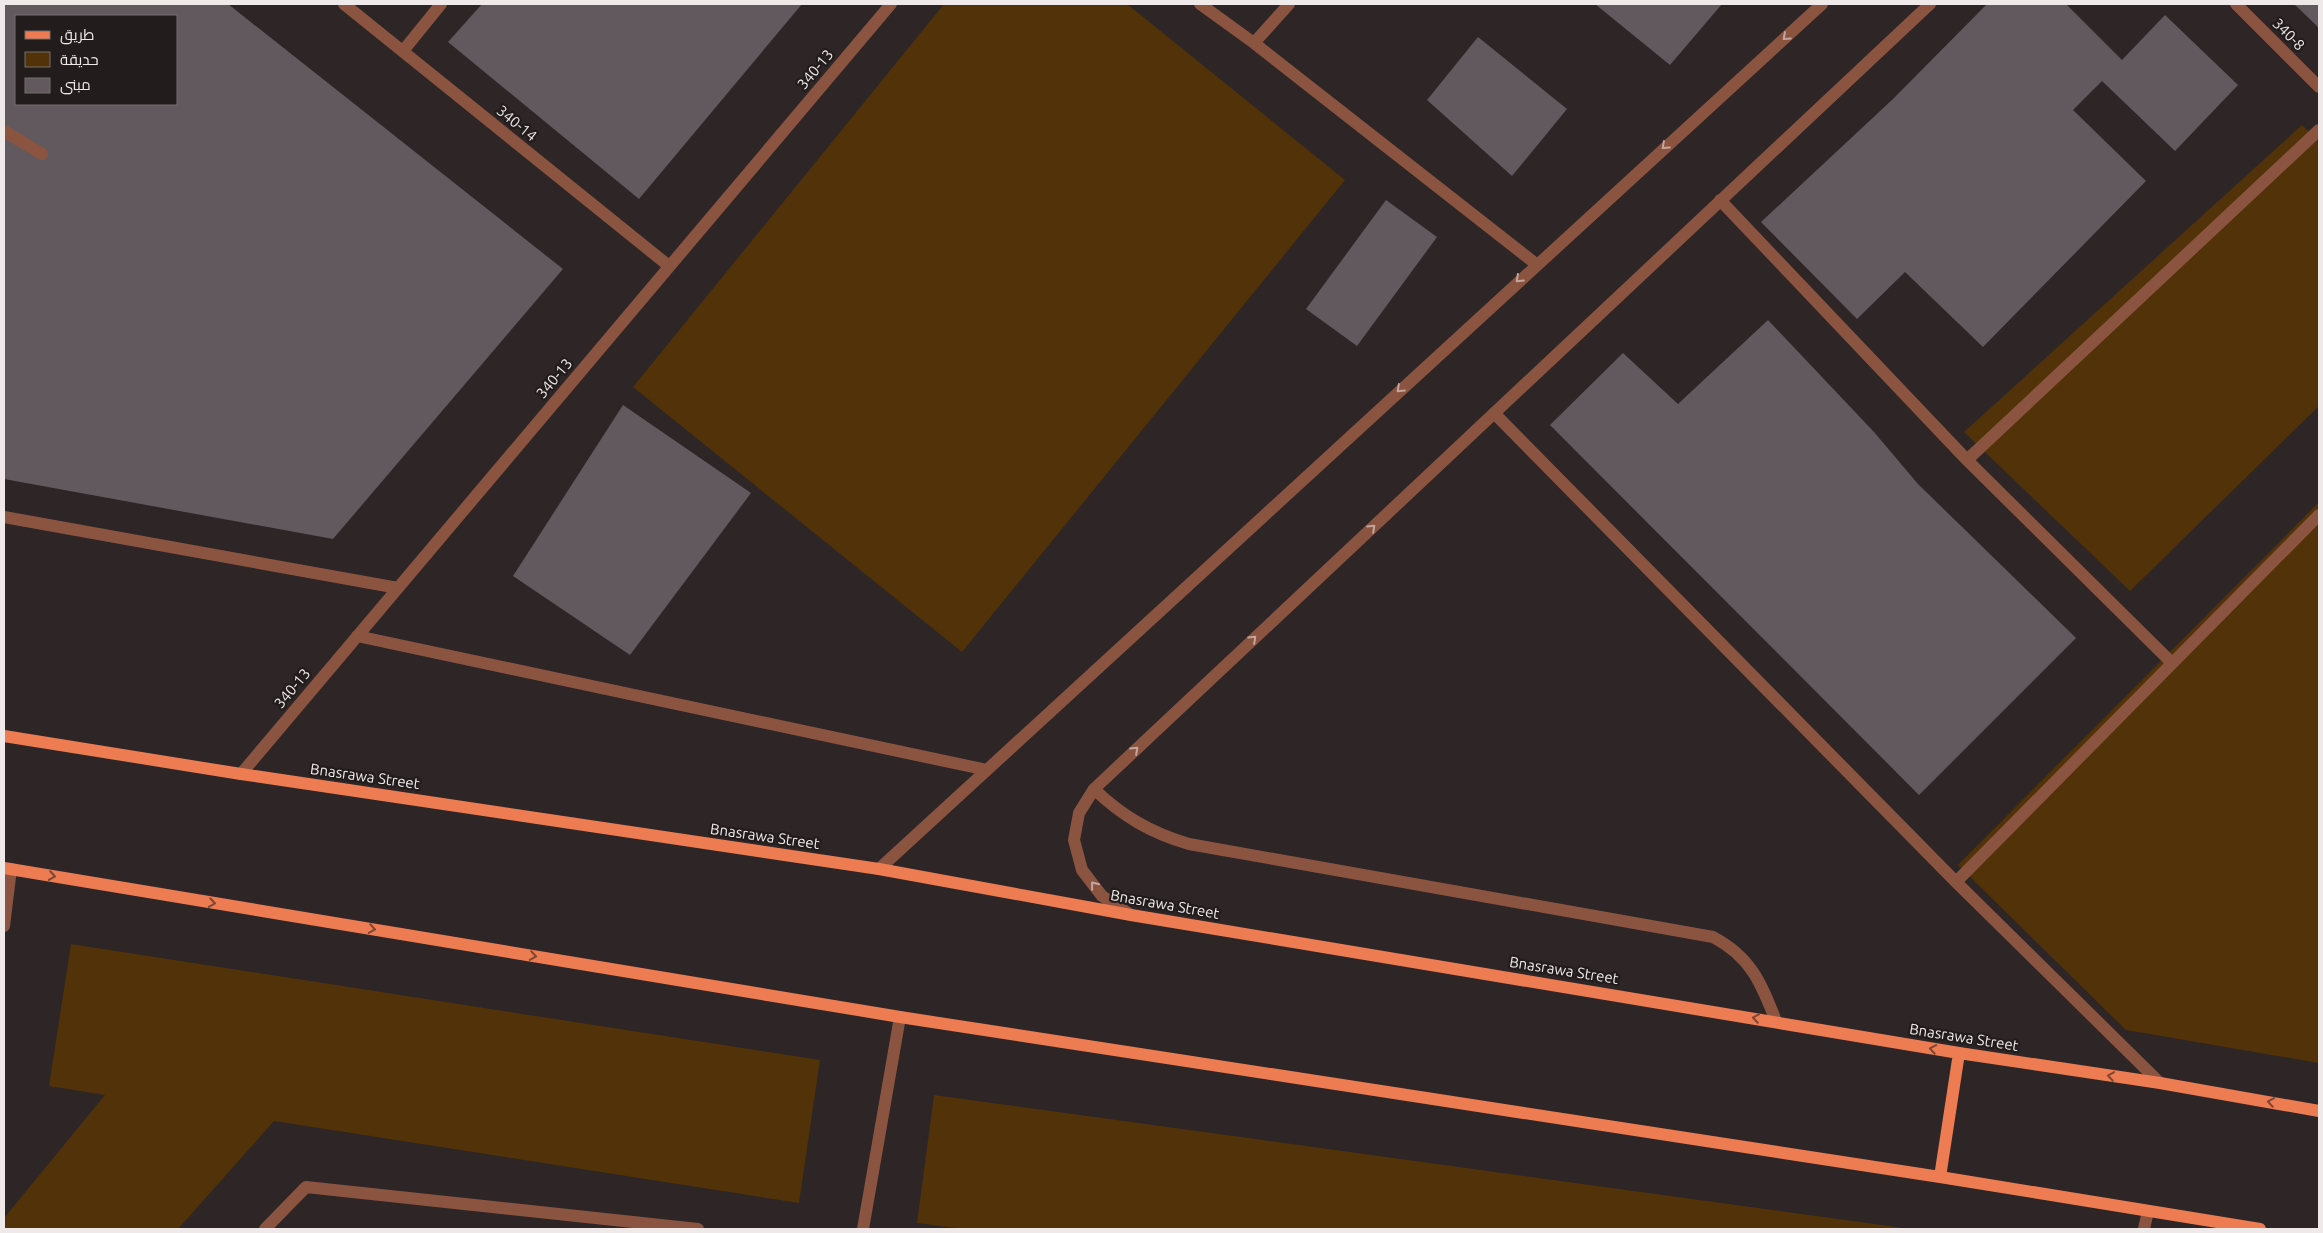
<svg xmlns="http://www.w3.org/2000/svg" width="2323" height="1233" viewBox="0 0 2323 1233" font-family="Ubuntu,Cairo,sans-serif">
	<rect width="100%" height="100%" fill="#2d2526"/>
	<path fill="#523208" d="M 944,4 L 1127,4 L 1345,180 L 962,652 L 633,387 Z
		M 2302,125 L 2319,141 L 2319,406 L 2130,591 L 1964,432 Z
		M 2319,502 L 2319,1063 L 2126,1030 L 1958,865 Z
		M 71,944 L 820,1060 L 799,1203 L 274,1121 L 178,1229 L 4,1229 L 4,1218 L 105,1095 L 49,1086 Z
		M 934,1095 L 1911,1229 L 963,1229 L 917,1223 Z"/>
	<path fill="#61595d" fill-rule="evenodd" d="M 4,4 L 228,4 L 563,269 L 333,539 L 4,479 ZM 16,16 L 176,16 L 176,104 L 16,104 Z
		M 482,4 L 802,4 L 639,199 L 448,42 Z
		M 1595,4 L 1722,4 L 1670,65 Z
		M 1987,4 L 2066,4 L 2122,60 L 2165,15 L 2238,85 L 2175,151 L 2102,81 L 2073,110 L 2146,181 L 1983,347 L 1905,272 L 1857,319 L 1761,222 L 1893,99 Z
		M 2294,4 L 2319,4 L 2319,29 L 2316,25 Z
		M 1478,37 L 1567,109 L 1512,176 L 1427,100 Z
		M 1386,200 L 1437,237 L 1357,346 L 1306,309 Z
		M 1768,320 L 1874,432 L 1918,484 L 2076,638 L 1919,795 L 1550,425 L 1623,353 L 1678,404 Z
		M 623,405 L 751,493 L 630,655 L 513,576 Z"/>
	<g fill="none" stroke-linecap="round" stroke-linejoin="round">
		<path stroke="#8b5440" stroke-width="12" d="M 344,4 L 669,266
			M 1200,4 L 1254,43 L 1536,264
			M 2236,4 L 2319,87
			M 1254,43 L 1289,4
			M 403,51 L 441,4
			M 4,131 L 42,154
			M 1720,200 L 1967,460 L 2172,663
			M 1494,413 L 1956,882 L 2160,1083
			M 1967,460 L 2319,130
			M 4,517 L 398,588
			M 357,636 L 987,770
			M 241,774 L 891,4
			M 1094,789 C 1122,816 1151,833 1189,844 L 1713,937 C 1751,957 1761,983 1776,1021
			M 879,869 L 1822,4
			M 1956,882 L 2319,515
			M 1131,915 L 1102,896 L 1082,870 L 1074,840 L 1079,813 L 1094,789 L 1930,4
			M 4,926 L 11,869
			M 265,1229 L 306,1187 L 698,1229
			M 863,1229 L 900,1017
			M 2144,1229 L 2148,1211"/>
		<path stroke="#ee7c52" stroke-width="12" d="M 4,736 L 241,774 L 879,869 L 1131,915 L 1959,1053 L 2160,1083 L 2319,1111
			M 4,868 L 900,1017 L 1940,1177 L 2260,1229
			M 1940,1177 L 1959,1053"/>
	</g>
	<defs><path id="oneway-chevron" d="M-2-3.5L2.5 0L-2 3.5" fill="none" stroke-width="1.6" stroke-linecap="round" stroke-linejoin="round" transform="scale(1.25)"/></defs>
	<g stroke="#c2a69e">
		<use href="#oneway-chevron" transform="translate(1786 37) rotate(138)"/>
		<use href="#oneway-chevron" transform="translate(1665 146) rotate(138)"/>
		<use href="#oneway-chevron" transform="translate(1519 279) rotate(137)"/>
		<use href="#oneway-chevron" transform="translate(1400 389) rotate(137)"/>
		<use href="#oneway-chevron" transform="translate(1372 528) rotate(-43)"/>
		<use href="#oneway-chevron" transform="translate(1253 639) rotate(-43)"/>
		<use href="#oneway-chevron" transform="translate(1135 750) rotate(-43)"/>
		<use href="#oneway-chevron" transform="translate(1094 885) rotate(-128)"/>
	</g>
	<g stroke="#7e4734">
		<use href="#oneway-chevron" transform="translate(52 876) rotate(9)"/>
		<use href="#oneway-chevron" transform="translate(212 903) rotate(9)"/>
		<use href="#oneway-chevron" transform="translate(372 929) rotate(9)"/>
		<use href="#oneway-chevron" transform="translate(533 956) rotate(9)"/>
		<use href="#oneway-chevron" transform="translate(1756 1018) rotate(-171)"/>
		<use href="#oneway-chevron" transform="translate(1933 1049) rotate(-170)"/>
		<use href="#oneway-chevron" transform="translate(2111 1076) rotate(-172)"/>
		<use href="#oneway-chevron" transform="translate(2271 1102) rotate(-170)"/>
	</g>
	<g text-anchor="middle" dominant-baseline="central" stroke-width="4.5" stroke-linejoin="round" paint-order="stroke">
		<g font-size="15" fill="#efe9ea" stroke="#231c1c">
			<text transform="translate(2289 34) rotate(45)">340-8</text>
			<text transform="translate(815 69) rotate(-50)">340-13</text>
			<text transform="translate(517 123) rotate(39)">340-14</text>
			<text transform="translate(554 378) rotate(-50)">340-13</text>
			<text transform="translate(292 688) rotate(-50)">340-13</text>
			<text transform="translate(365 776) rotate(8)">Bnasrawa Street</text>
			<text transform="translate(765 836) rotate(8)">Bnasrawa Street</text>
			<text transform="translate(1165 904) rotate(10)">Bnasrawa Street</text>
			<text transform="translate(1564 970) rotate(9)">Bnasrawa Street</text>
			<text transform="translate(1964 1037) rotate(9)">Bnasrawa Street</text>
		</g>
	</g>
	<rect width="2323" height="1233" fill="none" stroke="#efe9ea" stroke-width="10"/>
	<rect x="15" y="15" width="162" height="90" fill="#231c1c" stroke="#756e6e"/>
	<rect x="25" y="31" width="25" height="8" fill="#ee7c52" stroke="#756e6e"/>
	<text x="60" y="40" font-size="15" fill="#efe9ea">طريق</text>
	<rect x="25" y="52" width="25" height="15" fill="#523208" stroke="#756e6e"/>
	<text x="60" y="65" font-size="15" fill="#efe9ea">حديقة</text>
	<rect x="25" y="78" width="25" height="15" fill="#61595d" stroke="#756e6e"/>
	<text x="60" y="90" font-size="15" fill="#efe9ea">مبنى</text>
</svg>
